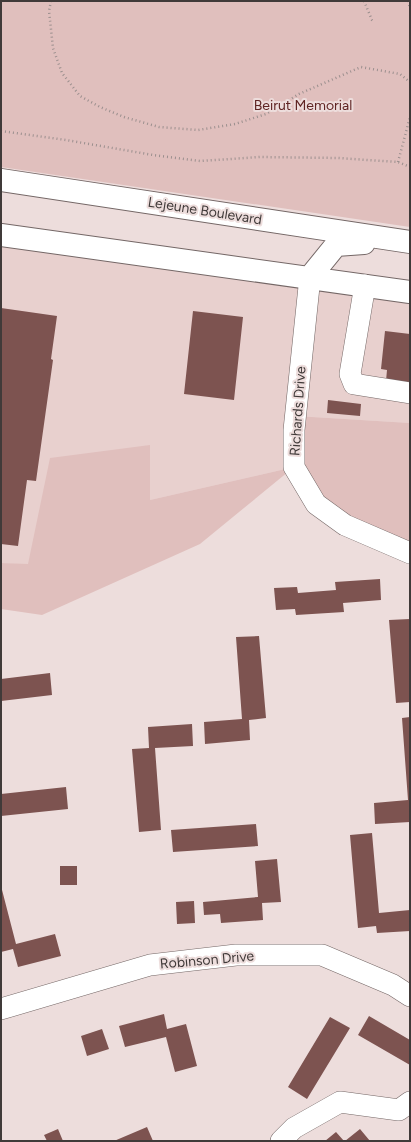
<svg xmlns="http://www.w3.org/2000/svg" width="411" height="1142" viewBox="0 0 411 1142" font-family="Figtree,sans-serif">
	<rect width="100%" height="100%" fill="#eddddc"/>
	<path fill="#e8d0ce" d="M 1,235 L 410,292 L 410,423 L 296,416 L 294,467 L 150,500 L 28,565 L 1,563 Z"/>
	<path fill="#e0bfbd" d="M 1,1 L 410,1 L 410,227 L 1,167 Z
		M 296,416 L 410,423 L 410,553 L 345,525 L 294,467 L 200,544 L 42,615 L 1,609 L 1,563 L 28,564 L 50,458 L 150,445 L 150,500 L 294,467 Z"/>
	<path fill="#7d5350" d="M 1,308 L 57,316 L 51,359 L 53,360 L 36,481 L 27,480 L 18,546 L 1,544 Z
		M 193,311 L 243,317 L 234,400 L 184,394 Z
		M 385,331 L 410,334 L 410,383 L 386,381 L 387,370 L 381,369 Z
		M 328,400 L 361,404 L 360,416 L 327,413 Z
		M 380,579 L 381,600 L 343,603 L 344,612 L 296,615 L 295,609 L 276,610 L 274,588 L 297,587 L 298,593 L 336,590 L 335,582 Z
		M 410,619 L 410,702 L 396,703 L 389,620 Z
		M 259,636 L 266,718 L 249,720 L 250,740 L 205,744 L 204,722 L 242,719 L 236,637 Z
		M 50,673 L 52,695 L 1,701 L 1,679 Z
		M 410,717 L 410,822 L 375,824 L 374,803 L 408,800 L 402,718 Z
		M 192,724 L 193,746 L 155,748 L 161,830 L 139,832 L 132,749 L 149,748 L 148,727 Z
		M 66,787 L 68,809 L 1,816 L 1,794 Z
		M 256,824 L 258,846 L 173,852 L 171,830 Z
		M 372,833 L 379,913 L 410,910 L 410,931 L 377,933 L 376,926 L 358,928 L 350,835 Z
		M 277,859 L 281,902 L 262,903 L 263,920 L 221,923 L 220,914 L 204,915 L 203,902 L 258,897 L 255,861 Z
		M 60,866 L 77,866 L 77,885 L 60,885 Z
		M 1,886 L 16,944 L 55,934 L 61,956 L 18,967 L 13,949 L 1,952 Z
		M 194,901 L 195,923 L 177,924 L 176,902 Z
		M 164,1014 L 167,1029 L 186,1024 L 197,1066 L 175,1072 L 166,1037 L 125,1047 L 119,1026 Z
		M 369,1016 L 410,1040 L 410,1065 L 358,1035 Z
		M 330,1017 L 350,1028 L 307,1099 L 288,1087 Z
		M 102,1029 L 109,1049 L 87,1056 L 81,1036 Z
		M 147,1127 L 153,1141 L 114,1141 Z
		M 58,1129 L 63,1141 L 47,1141 L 44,1135 Z
		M 360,1129 L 370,1141 L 345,1141 Z
		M 336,1132 L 344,1141 L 325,1141 Z"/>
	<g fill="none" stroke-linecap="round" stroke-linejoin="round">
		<g stroke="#746766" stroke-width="22">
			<path id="minor" d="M 310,277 L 294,430 L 294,467 L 316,504 L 345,525 L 410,553
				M 365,285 L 350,374 L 354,384 L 410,393
				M 1,1009 L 150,965 L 236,955 L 322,955 L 393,985 L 410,996
				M 281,1141 L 294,1128 L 340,1102 L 399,1110 L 410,1102"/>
		</g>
		<g stroke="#746766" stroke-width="24">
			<path id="major" d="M 1,180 L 410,242
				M 1,235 L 410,292
				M 310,277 L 336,245 L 364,243"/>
		</g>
		<path stroke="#9b8f8e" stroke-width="2.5" stroke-dasharray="1 3" stroke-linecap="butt" d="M 51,1 L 49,11 L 53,48 L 62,73 L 80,96 L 100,107 L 124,117 L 159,127 L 198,130 L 235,124 L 266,114 L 299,94 L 361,67 L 400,74 L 410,82
			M 364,1 L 372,20 L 374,22
			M 408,1 L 410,8
			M 1,131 L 66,140 L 153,155 L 200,161 L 260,157 L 338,158 L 398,162 L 410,167
			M 398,162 L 410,117"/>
		<use href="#minor" stroke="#fff" stroke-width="21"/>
		<use href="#major" stroke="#fff" stroke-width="22"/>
	</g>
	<g text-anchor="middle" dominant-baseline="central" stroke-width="4" stroke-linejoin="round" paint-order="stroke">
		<g font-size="14" fill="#5f2423" stroke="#eddddc">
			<text x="303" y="105">Beirut Memorial</text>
		</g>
		<g font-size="14" fill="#403a39" stroke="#eddddc">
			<text transform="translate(205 211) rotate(9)">Lejeune Boulevard</text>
			<text transform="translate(298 411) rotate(-86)">Richards Drive</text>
			<text transform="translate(207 960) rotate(-5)">Robinson Drive</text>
		</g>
	</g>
	<rect width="411" height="1142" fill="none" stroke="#403a39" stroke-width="4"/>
</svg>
